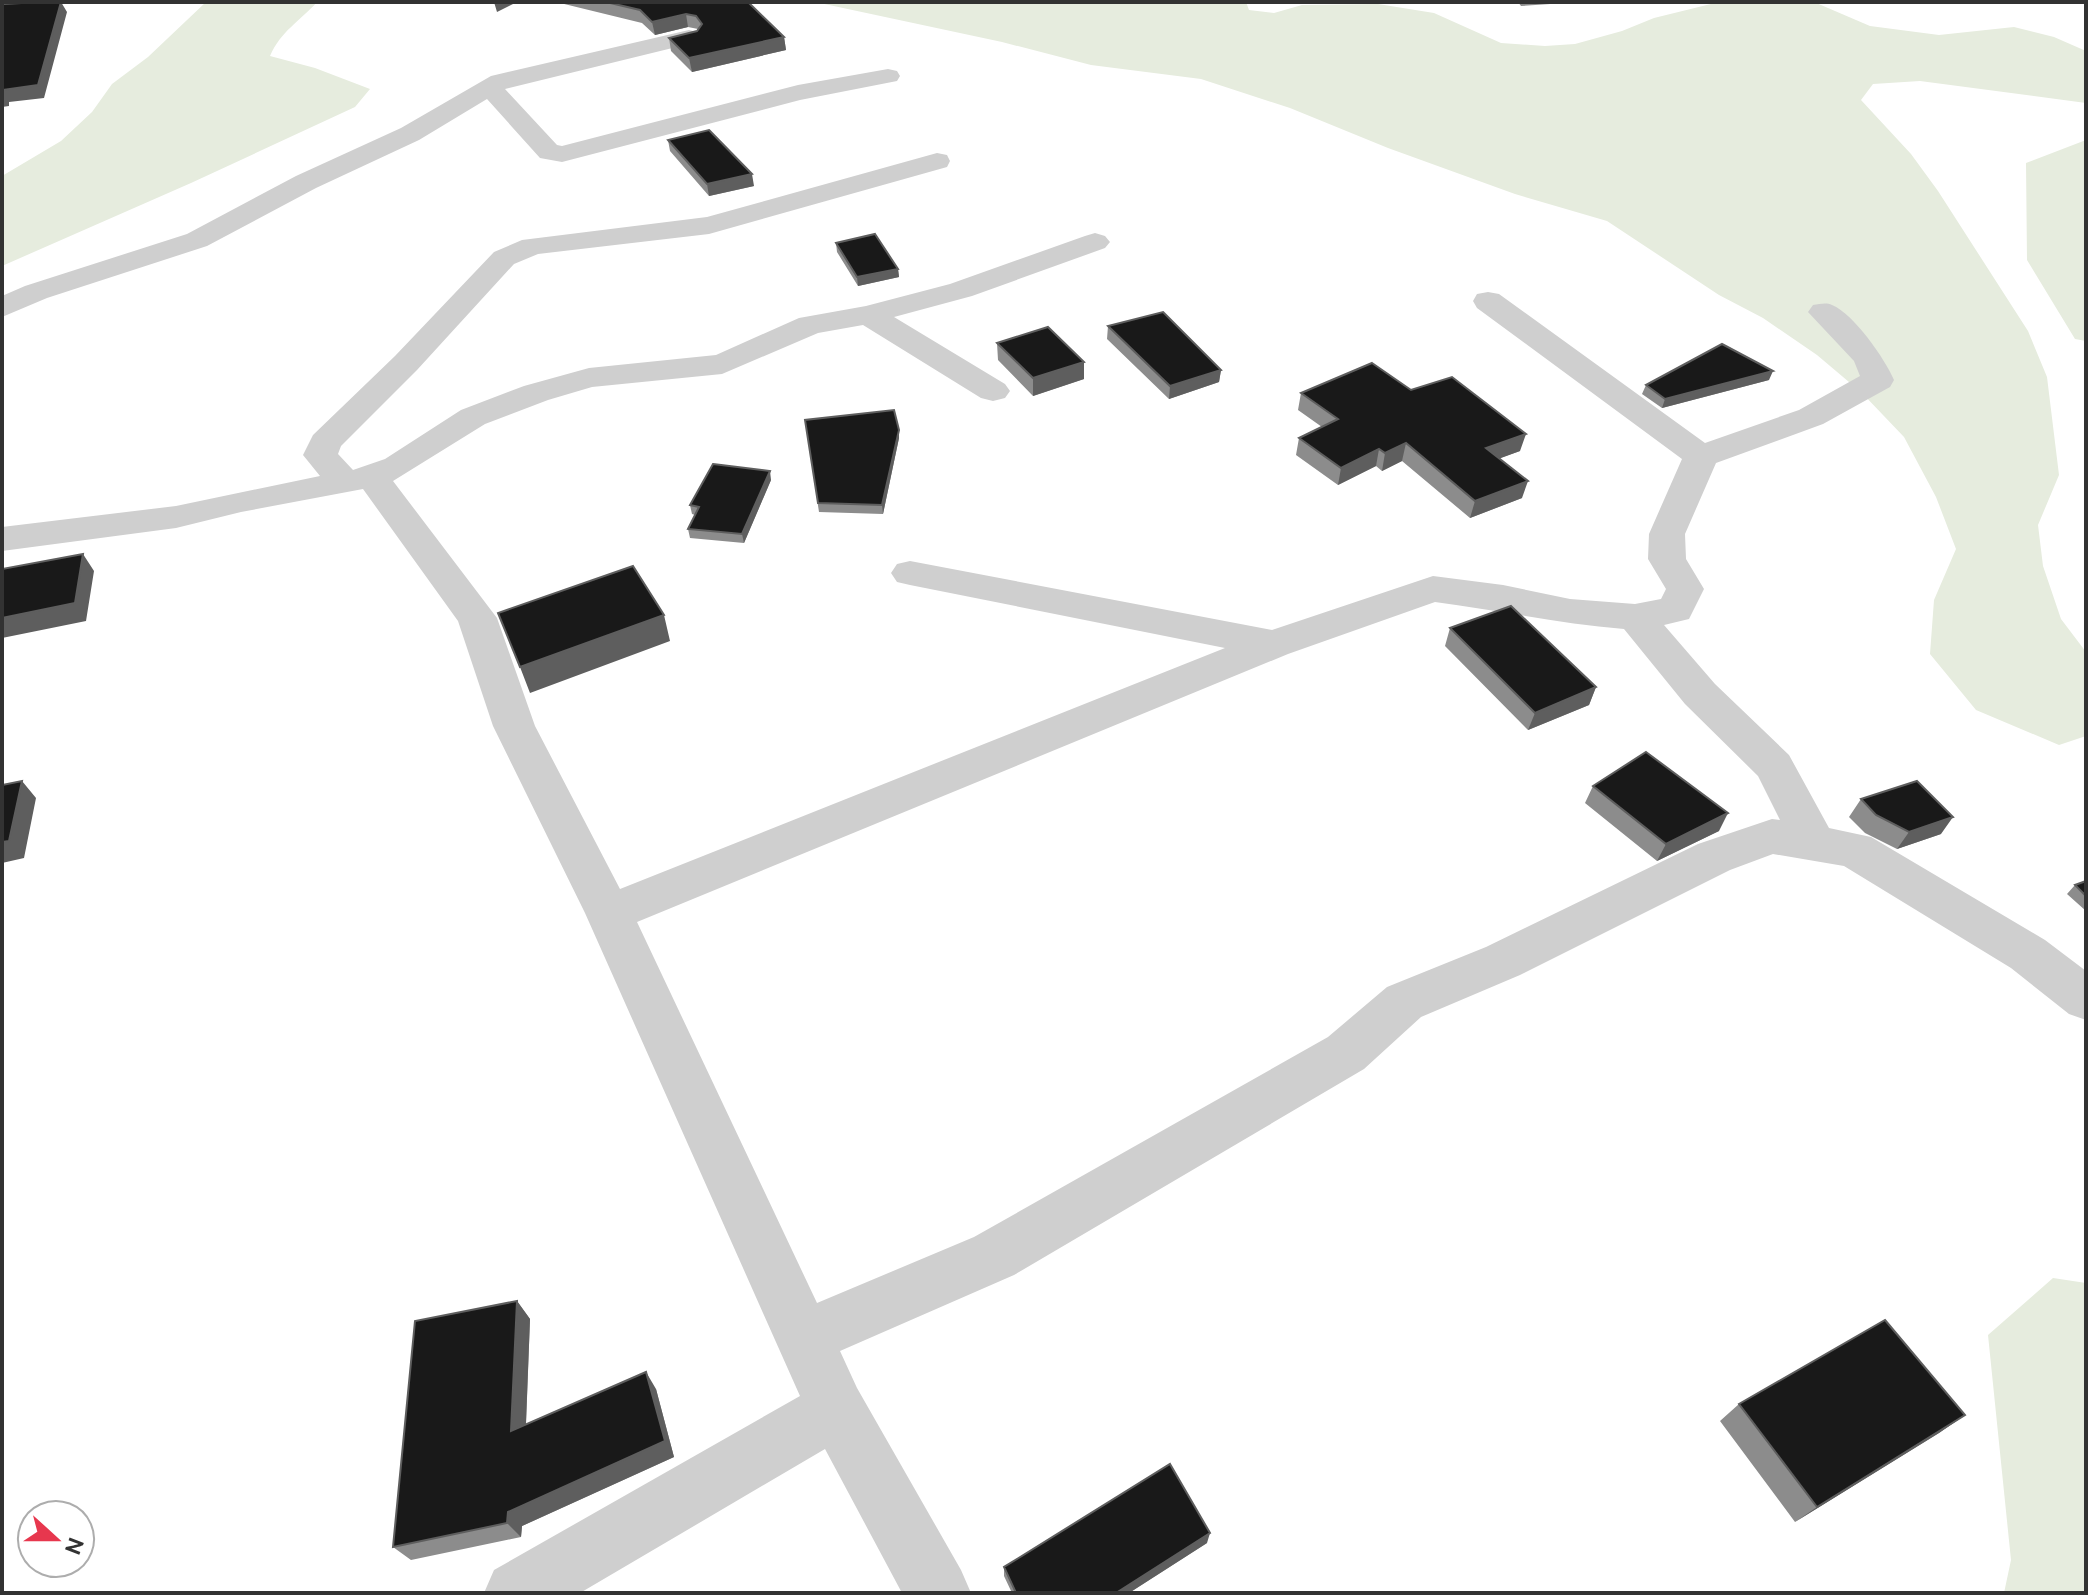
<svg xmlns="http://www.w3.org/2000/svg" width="2088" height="1595" viewBox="0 0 2088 1595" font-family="Ubuntu,sans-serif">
	<rect width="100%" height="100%" fill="#fff"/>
	<path fill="#e6ecde" d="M 206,2 L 317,2 C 299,22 281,31 270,56 L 315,68 L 370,89 L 355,107 L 191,183 L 2,266 L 2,176 L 61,141 L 92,112 L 112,84 L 148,57 Z
		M 815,2 L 1246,2 L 1249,10 L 1274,13 L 1302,5 L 1378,4 L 1434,13 L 1501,43 L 1545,46 L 1575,44 L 1622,31 L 1654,18 L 1719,2 L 1814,2 L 1870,26 L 1939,35 L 2014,27 L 2054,37 L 2086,51 L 2086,103 L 1920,81 L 1873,84 L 1861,100 L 1911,154 L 1938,191 L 2028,331 L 2047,377 L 2059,475 L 2038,525 L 2043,566 L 2061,619 L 2086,652 L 2086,736 L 2059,745 L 1976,710 L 1930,654 L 1934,600 L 1956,549 L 1936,497 L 1904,437 L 1862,393 L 1817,355 L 1763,318 L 1719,295 L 1607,221 L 1515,194 L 1388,148 L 1290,108 L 1201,79 L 1091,65 L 1002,42 Z
		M 2086,140 L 2086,341 L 2075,339 L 2027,260 L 2026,163 Z
		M 2053,1278 L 2086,1283 L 2086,1593 L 2004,1593 L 2011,1560 L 1988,1335 Z"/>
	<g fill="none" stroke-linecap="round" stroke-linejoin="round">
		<path fill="#cfcfcf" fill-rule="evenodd" d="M 689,30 L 697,32 L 701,37 L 697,42 L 505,89 L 557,145 L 562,146 L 798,85 L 888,69 L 897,71 L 900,76 L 897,81 L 800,100 L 562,162 L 540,158 L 487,99 L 419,140 L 316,188 L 207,246 L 47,298 L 2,317 L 2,296 L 25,286 L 187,234 L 296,176 L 401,128 L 491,76 Z
			M 937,153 L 947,155 L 950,161 L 947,167 L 709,234 L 538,254 L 514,264 L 417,370 L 341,446 L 338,454 L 353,470 L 385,459 L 461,410 L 524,386 L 589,368 L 716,355 L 799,318 L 866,306 L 950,284 L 1085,236 L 1095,233 L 1105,236 L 1110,242 L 1105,248 L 972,296 L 894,317 L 1005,384 L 1010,391 L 1005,398 L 993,401 L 981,398 L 863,325 L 818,333 L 722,374 L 592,387 L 548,400 L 485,424 L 393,481 L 497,618 L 535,726 L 620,889 L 1225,648 L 910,585 L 897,582 L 891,573 L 897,564 L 910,561 L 1272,630 L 1433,576 L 1503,585 L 1570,599 L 1635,604 L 1661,599 L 1666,589 L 1648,559 L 1649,534 L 1682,459 L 1477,308 L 1473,301 L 1477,294 L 1488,292 L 1499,294 L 1705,443 L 1799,410 L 1860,376 L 1854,361 L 1808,312 L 1813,305 C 1820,304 1826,302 1832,305 C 1854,314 1885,359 1894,380 L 1890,387 L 1823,424 L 1716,463 L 1685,534 L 1686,559 L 1704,589 L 1689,619 L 1664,625 L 1715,684 L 1789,755 L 1829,828 L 1871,837 L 2045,940 L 2086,971 L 2086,1020 L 2069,1014 L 2011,968 L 1844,866 L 1773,854 L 1730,870 L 1520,975 L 1421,1017 L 1364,1069 L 1014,1275 L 840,1351 L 857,1388 L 961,1570 L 971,1593 L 902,1593 L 825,1449 L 580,1593 L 484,1593 L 494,1570 L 800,1396 L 585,913 L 493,726 L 458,621 L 363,489 L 241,512 L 176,528 L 2,551 L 2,527 L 176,506 L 320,476 L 303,455 L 313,435 L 395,356 L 494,252 L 522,240 L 707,217 ZM 1435,602 C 1498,610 1560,624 1624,629 L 1685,704 L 1758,776 L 1780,820 L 1772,819 L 1698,844 L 1486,947 L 1387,987 L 1328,1037 L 974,1237 L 817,1303 L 637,922 L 1288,654 Z"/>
	</g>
	<path fill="#8c8c8c" d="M 556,2 L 748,2 L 784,37 L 786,50 L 692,72 L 671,51 L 669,38 L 697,31 L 698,29 L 688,27 L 655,35 L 642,23 Z
		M 1518,2 L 1580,2 L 1521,6 Z
		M 668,140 L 754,186 L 709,196 L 670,151 Z
		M 836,243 L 898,269 L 899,277 L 858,286 L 837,252 Z
		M 1108,326 L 1221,370 L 1219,382 L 1169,399 L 1107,339 Z
		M 997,343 L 1084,379 L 1033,396 L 998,360 Z
		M 1769,380 L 1662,408 L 1642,394 L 1646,385 Z
		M 1411,390 L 1520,451 L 1500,458 L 1522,498 L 1470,518 L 1402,461 L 1382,471 L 1376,466 L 1338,485 L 1296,455 L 1299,438 L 1322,427 L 1298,410 L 1301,393 Z
		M 805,420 L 899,438 L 883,514 L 819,512 Z
		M 771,480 L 744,543 L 690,538 L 688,529 L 695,515 L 692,514 L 690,505 Z
		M 1450,628 L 1596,687 L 1589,705 L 1528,730 L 1445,646 Z
		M 1593,786 L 1719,831 L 1657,861 L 1585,803 Z
		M 1861,799 L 1941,834 L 1897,849 L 1865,833 L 1849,817 Z
		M 2086,881 L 2086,911 L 2067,894 L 2075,885 Z
		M 517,1301 L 530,1319 L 526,1425 L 656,1389 L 674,1457 L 522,1526 L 521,1537 L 411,1560 L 393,1547 Z
		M 1739,1404 L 1965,1415 L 1939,1433 L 1795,1522 L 1720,1421 Z
		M 1207,1543 L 1129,1593 L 1012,1593 L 1004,1576 L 1004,1567 Z"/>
	<path fill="#5e5e5e" d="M 61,2 L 67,12 L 44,98 L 9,102 L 9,106 L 2,107 L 2,90 Z
		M 494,2 L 517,2 L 497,12 Z
		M 686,14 L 688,27 L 655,35 L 652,22 Z
		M 784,37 L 786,50 L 692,72 L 689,58 Z
		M 752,174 L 754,186 L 709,196 L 707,184 Z
		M 898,269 L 899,277 L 858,286 L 857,277 Z
		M 1084,362 L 1084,379 L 1033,396 L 1033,378 Z
		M 1221,370 L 1219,382 L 1169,399 L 1170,386 Z
		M 1773,371 L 1769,380 L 1662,408 L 1665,399 Z
		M 899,430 L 899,438 L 883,514 L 882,505 Z
		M 1526,434 L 1520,451 L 1482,465 L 1486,448 Z
		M 1406,443 L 1402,461 L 1382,471 L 1385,453 Z
		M 1379,449 L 1376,466 L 1338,485 L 1341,468 Z
		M 770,471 L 771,480 L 744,543 L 742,534 Z
		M 1528,481 L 1522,498 L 1470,518 L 1475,501 Z
		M 83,554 L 94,571 L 86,621 L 2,638 L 2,618 Z
		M 664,615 L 670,641 L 530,693 L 520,667 Z
		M 1596,687 L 1589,705 L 1528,730 L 1535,713 Z
		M 22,781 L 36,798 L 24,858 L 2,863 L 2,842 Z
		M 1728,813 L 1719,831 L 1657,861 L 1666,844 Z
		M 1953,817 L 1941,834 L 1897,849 L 1909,832 Z
		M 517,1301 L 530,1319 L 525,1447 L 511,1431 Z
		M 646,1372 L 656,1389 L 674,1457 L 522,1526 L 521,1537 L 507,1523 L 508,1512 Z
		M 1965,1415 L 1939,1433 L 1795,1522 L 1817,1507 Z
		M 1210,1533 L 1207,1543 L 1129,1593 L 1116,1593 Z"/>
	<path fill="#191919" stroke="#5e5e5e" stroke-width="2" d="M 41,2 L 61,2 L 38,85 L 2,90 L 2,93 L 2,4 Z
		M 606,2 L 748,2 L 784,37 L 689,58 L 669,38 L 697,31 L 702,24 L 696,16 L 686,14 L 652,22 L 640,10 Z
		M 709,130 L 752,174 L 707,184 L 668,140 Z
		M 875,234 L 898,269 L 857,277 L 836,243 Z
		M 1163,312 L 1221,370 L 1170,386 L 1108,326 Z
		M 1048,327 L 1084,362 L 1033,378 L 997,343 Z
		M 1722,344 L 1773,371 L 1665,399 L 1646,385 Z
		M 1372,363 L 1411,390 L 1452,377 L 1526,434 L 1486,448 L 1528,481 L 1475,501 L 1406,443 L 1385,453 L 1379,449 L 1341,468 L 1299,438 L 1338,419 L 1301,393 Z
		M 894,410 L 899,430 L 882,505 L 818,503 L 805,420 Z
		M 713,464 L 770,471 L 742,534 L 688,529 L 699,507 L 690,505 Z
		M 83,554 L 75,603 L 2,618 L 2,569 Z
		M 633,566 L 664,615 L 520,667 L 498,613 Z
		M 1511,606 L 1596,687 L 1535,713 L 1450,628 Z
		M 1646,752 L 1728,813 L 1666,844 L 1593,786 Z
		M 22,781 L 9,841 L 2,842 L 2,785 Z
		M 1917,781 L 1953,817 L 1909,832 L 1876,815 L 1861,799 Z
		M 2086,881 L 2086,896 L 2075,885 Z
		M 517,1301 L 511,1431 L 646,1372 L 665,1441 L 508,1512 L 507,1523 L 393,1547 L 415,1321 Z
		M 1885,1320 L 1965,1415 L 1817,1507 L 1739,1404 Z
		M 1170,1464 L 1210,1533 L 1116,1593 L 1016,1593 L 1004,1567 Z"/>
	<rect width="2088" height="1595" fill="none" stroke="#323232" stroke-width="8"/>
	<g transform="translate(56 1539) rotate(111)"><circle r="38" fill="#ffffff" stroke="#adadad" stroke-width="2"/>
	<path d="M0-6L14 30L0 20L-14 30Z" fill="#e7374e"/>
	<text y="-12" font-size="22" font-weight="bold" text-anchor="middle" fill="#323232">N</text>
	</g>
</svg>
